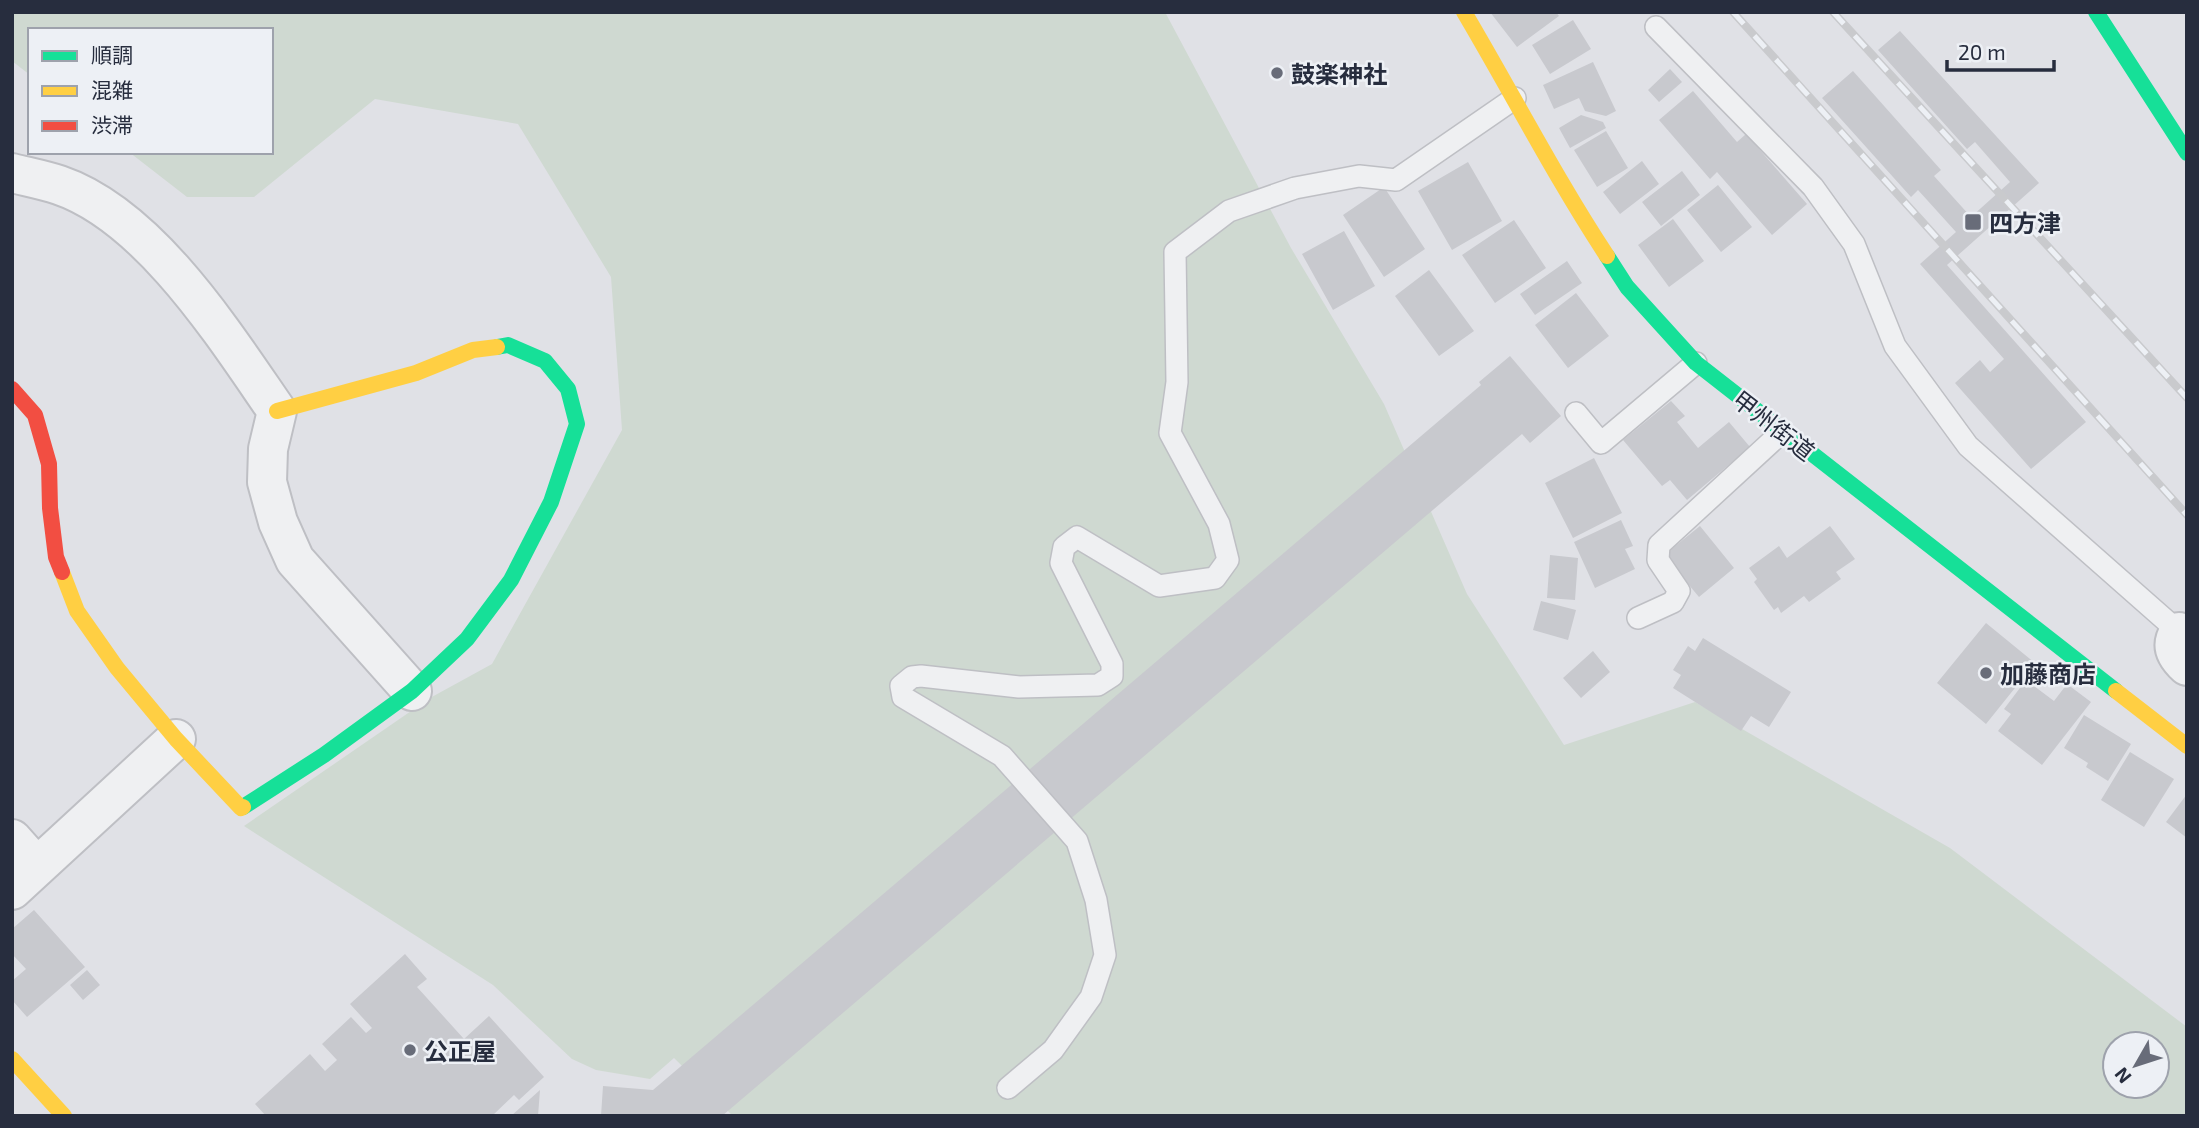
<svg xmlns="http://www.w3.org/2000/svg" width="2199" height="1128" viewBox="0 0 2199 1128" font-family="'Exo 2','Noto Sans JP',sans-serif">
	<rect width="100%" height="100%" fill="#e0e1e6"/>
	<path fill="#cfd9d1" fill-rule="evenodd" d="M 12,12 L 1165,12 L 1291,248 L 1384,404 L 1467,594 L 1564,745 L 1695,702 L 1950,848 L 2187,1027 L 2187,1116 L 733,1116 L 674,1058 L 650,1079 L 596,1070 L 572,1059 L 493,985 L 244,826 L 430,698 L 492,664 L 622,430 L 611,277 L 518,124 L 375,99 L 254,197 L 187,197 L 129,152 L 271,152 L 271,30 L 30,30 L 30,75 L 12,61 ZM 2115,1044 L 2157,1044 L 2157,1086 L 2115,1086 Z"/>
	<path fill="#c8c9ce" d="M 1490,12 L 1556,12 L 1559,16 L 1517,47 Z
		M 1573,20 L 1591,49 L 1550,74 L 1532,45 Z
		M 1900,31 L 2039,183 L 1947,265 L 2086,422 L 2031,469 L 1955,383 L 1980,360 L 1990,372 L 2004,359 L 1920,264 L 1956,232 L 1918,190 L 1911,197 L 1822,98 L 1853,71 L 1941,170 L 1934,176 L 1971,217 L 2010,182 L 1975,142 L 1967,149 L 1878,50 Z
		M 1593,62 L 1616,111 L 1606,116 L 1585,111 L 1579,98 L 1554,109 L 1543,85 Z
		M 1670,69 L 1682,82 L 1659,102 L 1648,90 Z
		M 1693,91 L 1737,142 L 1746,134 L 1807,204 L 1772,235 L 1717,172 L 1710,179 L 1659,120 Z
		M 1581,115 L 1603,122 L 1606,128 L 1570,148 L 1559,128 Z
		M 1606,131 L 1628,168 L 1597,187 L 1574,150 Z
		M 1642,161 L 1659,184 L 1620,214 L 1603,192 Z
		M 1468,162 L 1502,221 L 1452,250 L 1418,191 Z
		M 1682,171 L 1700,195 L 1661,226 L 1642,202 Z
		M 1718,185 L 1752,227 L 1721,252 L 1687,210 Z
		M 1384,187 L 1425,249 L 1384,277 L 1343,215 Z
		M 1673,219 L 1704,261 L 1669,287 L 1638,245 Z
		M 1514,220 L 1546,268 L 1495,303 L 1462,255 Z
		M 1344,231 L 1375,286 L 1333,310 L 1302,254 Z
		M 1567,261 L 1582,283 L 1535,315 L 1520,294 Z
		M 1429,270 L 1474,331 L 1439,356 L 1395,296 Z
		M 1576,293 L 1609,336 L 1568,368 L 1535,325 Z
		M 1510,356 L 1561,416 L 1530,443 L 1522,434 L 722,1116 L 601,1116 L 603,1086 L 653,1090 L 1481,385 L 1479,382 Z
		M 1671,401 L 1685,416 L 1677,422 L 1698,448 L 1729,422 L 1750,447 L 1687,500 L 1670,480 L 1662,486 L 1623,440 Z
		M 1594,458 L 1622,513 L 1573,538 L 1545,483 Z
		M 1621,520 L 1633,546 L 1625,549 L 1635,569 L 1595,588 L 1574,542 Z
		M 1700,526 L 1734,568 L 1699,597 L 1664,555 Z
		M 1830,526 L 1855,559 L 1836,572 L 1841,579 L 1809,602 L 1804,596 L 1781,613 L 1778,607 L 1774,610 L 1754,582 L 1757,579 L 1749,568 L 1779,546 L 1787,558 Z
		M 1550,555 L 1578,558 L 1575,600 L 1547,598 Z
		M 1541,601 L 1576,610 L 1568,640 L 1533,630 Z
		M 1986,623 L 2035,663 L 1986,724 L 1937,683 Z
		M 1703,638 L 1791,692 L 1769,727 L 1751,716 L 1741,731 L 1673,688 L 1681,675 L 1673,670 L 1688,646 L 1695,651 Z
		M 1593,651 L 1610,672 L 1581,698 L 1563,678 Z
		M 2026,680 L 2054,701 L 2067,684 L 2091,702 L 2042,765 L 1998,731 L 2011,714 L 2004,709 Z
		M 2084,715 L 2131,744 L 2108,781 L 2086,767 L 2088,763 L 2064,748 Z
		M 2130,752 L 2174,779 L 2144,827 L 2101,800 Z
		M 2187,794 L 2187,838 L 2166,822 Z
		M 34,910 L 85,967 L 27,1017 L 12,1000 L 12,981 L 26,969 L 12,954 L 12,929 Z
		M 405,954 L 427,979 L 417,987 L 464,1039 L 489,1016 L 544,1077 L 519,1100 L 514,1095 L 492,1116 L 266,1116 L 255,1104 L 310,1054 L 325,1071 L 337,1060 L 322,1044 L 351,1017 L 366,1033 L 372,1028 L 350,1004 Z
		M 87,970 L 100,985 L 83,1000 L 70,985 Z
		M 540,1090 L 538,1116 L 511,1116 Z"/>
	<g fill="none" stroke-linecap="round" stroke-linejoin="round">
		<g stroke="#bebfc4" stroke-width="24">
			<path id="lane" d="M 1656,27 L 1813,187 L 1854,244 L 1895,346 L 1968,446 L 2179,632 L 2185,626
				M 1576,413 L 1601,443 L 1696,363
				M 1638,618 L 1673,602 L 1679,591 L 1658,560 L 1659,545 L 1782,432
				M 1008,1088 L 1053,1050 L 1091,997 L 1105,955 L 1096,900 L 1077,841 L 1002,756 L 903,697 L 901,686 L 912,677 L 921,676 L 1019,687 L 1098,685 L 1112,676 L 1112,664 L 1061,563 L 1064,547 L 1077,537 L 1159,586 L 1215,578 L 1228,560 L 1219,524 L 1170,433 L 1177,382 L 1175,252 L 1229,211 L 1295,188 L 1359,176 L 1396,180 L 1515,98"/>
		</g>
		<g stroke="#bebfc4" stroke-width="42">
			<path id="street" d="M 12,173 C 28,177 44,180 59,185 C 150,216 225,336 277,411 L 268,449 L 267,482 L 278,522 L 295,560 L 412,691
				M 2179,632 C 2170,646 2175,655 2187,666
				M 12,839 L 37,867
				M 12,890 L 176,739"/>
		</g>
		<use href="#lane" stroke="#eff0f2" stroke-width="21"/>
		<use href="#street" stroke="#eff0f2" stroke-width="38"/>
		<path stroke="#16e098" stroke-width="16" d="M 2096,12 L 2187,153
			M 1607,256 L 1627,287 L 1696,363 L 2116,691
			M 243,807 L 324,755 L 412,691 L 467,639 L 511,580 L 551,502 L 577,424 L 568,389 L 545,361 L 508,345 L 497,347"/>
		<path stroke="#ffcf43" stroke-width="16" d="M 1464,12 C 1512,93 1555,177 1607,256
			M 277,411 L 416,373 L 473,350 L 497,347
			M 62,572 L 77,611 L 117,668 L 176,739 L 241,808 L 243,807
			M 2116,691 L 2187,746
			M 12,1059 L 64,1116"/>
		<path stroke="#f24e42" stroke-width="16" d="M 12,389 L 35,415 L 49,464 L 50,508 L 56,557 L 62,572"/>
		<g stroke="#c9cacd" stroke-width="8">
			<path id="rail" d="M 1733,12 L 2187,515
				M 1833,12 L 2187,398"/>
		</g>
		<use href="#rail" stroke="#edf0f5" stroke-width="5" stroke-dasharray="16" stroke-linecap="butt"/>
	</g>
	<g fill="#686c79" stroke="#edf0f5" stroke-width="2.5">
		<circle cx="1277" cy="73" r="7"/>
		<rect x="1964" y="213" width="18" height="18" rx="3.5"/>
		<circle cx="1986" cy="673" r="7"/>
		<circle cx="410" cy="1050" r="7"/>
	</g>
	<g text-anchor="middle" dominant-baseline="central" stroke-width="5" stroke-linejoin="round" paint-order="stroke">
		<g font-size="24" font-weight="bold" fill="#272d3e" stroke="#edf0f5" text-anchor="start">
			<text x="1291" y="73">鼓楽神社</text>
			<text x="1989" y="222">四方津</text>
			<text x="2000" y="673">加藤商店</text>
			<text x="424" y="1050">公正屋</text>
		</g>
		<g font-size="24" fill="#272d3e" stroke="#edf0f5">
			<text transform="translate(1774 425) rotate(38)">甲州街道</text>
		</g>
	</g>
	<rect width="2199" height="1128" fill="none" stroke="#272d3e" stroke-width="28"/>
	<rect x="28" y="28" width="245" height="126" fill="#edf0f5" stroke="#9ea2ac" stroke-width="2"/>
	<rect x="42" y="51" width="35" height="10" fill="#16e098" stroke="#9ea2ac" stroke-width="2"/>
	<text x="91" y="63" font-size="21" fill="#272d3e">順調</text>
	<rect x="42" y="86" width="35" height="10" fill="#ffcf43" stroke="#9ea2ac" stroke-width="2"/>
	<text x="91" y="98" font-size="21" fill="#272d3e">混雑</text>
	<rect x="42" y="121" width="35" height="10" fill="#f24e42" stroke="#9ea2ac" stroke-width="2"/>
	<text x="91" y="133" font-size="21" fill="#272d3e">渋滞</text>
	<g transform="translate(2136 1065) rotate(231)"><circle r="33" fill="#edf0f5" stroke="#9ea2ac" stroke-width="2"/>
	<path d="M0-5L12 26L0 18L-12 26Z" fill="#686c79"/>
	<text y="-10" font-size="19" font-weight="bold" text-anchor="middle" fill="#272d3e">N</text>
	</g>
	<path d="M1947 60v10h107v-10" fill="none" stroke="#272d3e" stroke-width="3.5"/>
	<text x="1958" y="60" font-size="21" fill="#272d3e" stroke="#edf0f5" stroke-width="5" paint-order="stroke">20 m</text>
</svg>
